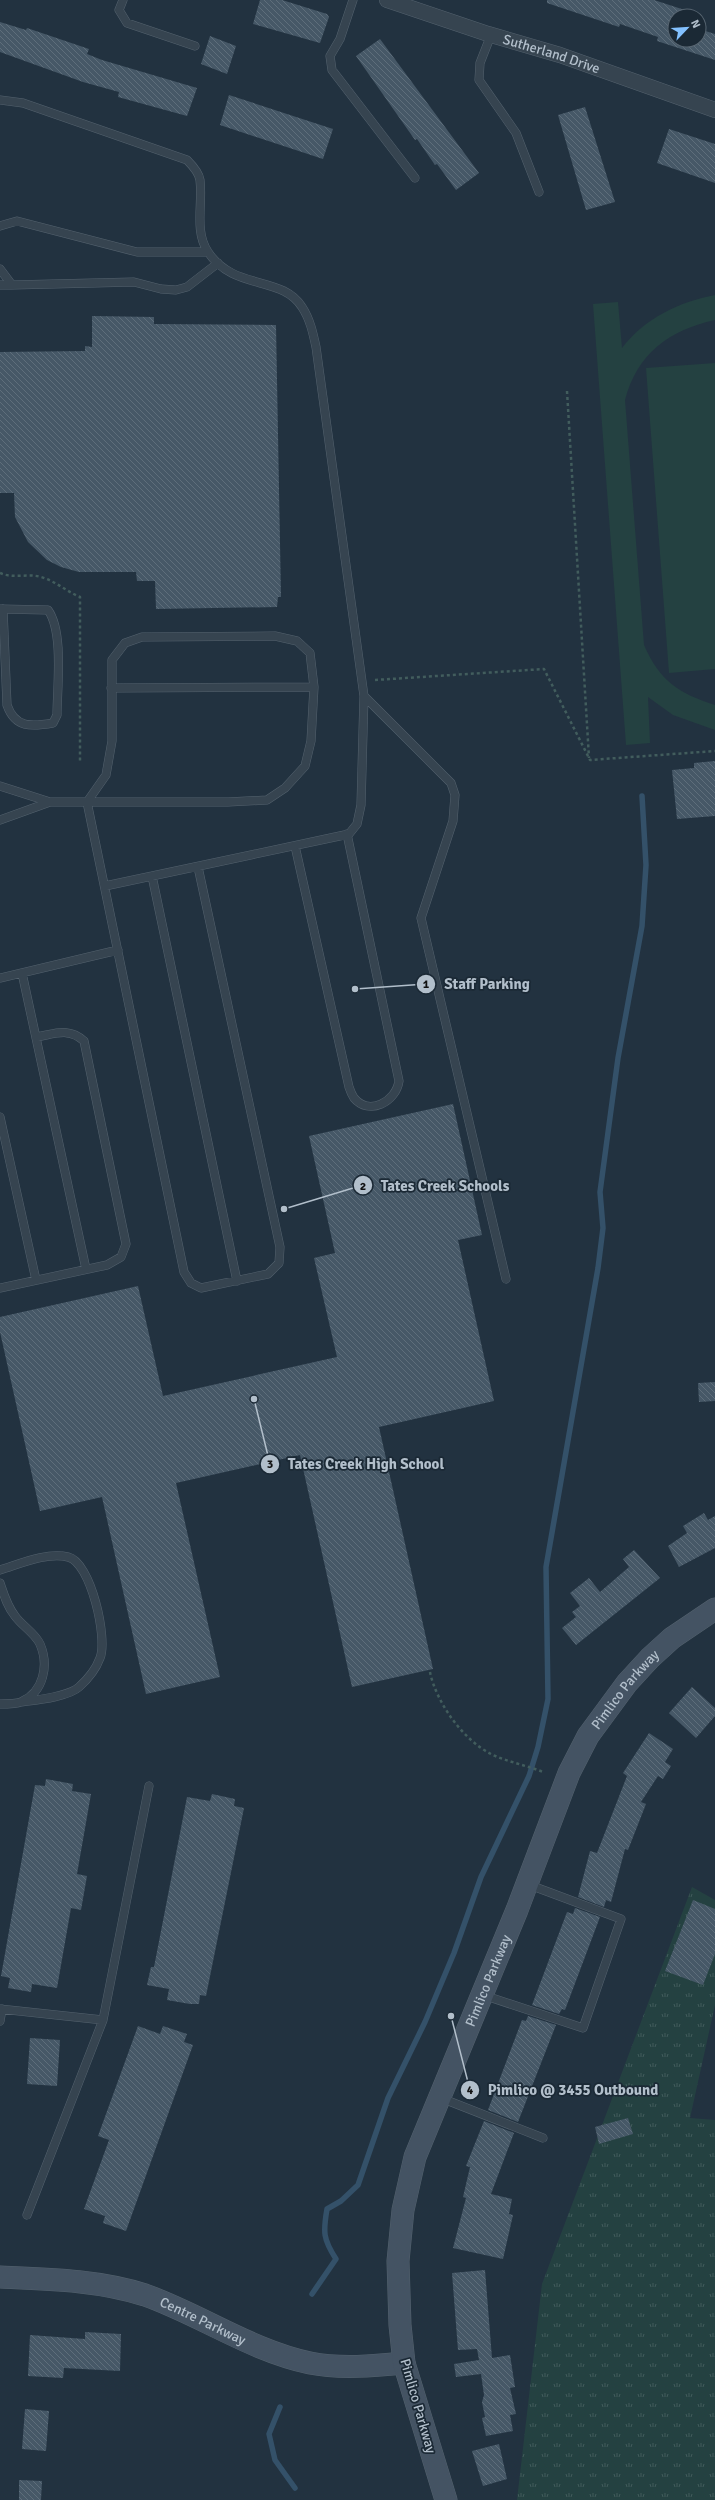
<svg xmlns="http://www.w3.org/2000/svg" width="715" height="2500" viewBox="0 0 715 2500" font-family="Signika,sans-serif">
	<defs>
		<pattern id="grass-tufts" width="24" height="20" patternUnits="userSpaceOnUse"><rect width="24" height="20" fill="#244141"/><path d="M3 7l-1-3M5 7V3M7 7l1-3M15 17l-1-3M17 17v-4M19 17l1-3" fill="none" stroke="#415b5b"/></pattern>
		<pattern id="building-back-hatch" width="6" height="6" patternUnits="userSpaceOnUse"><rect width="6" height="6" fill="#465867"/><path d="M-1 5l2 2M0 0l6 6M5-1l2 2" fill="none" stroke="#5e6e7b"/></pattern>
	</defs>
	<rect width="100%" height="100%" fill="#223240"/>
	<path fill="url(#grass-tufts)" d="M 692,1887 L 715,1900 L 715,2005 L 690,2118 L 715,2120 L 715,2500 L 517,2500 L 542,2284 Z"/>
	<path fill="#244141" d="M 715,295 L 715,320 C 669,330 637,354 625,400 L 644,645 C 660,681 678,693 715,705 L 715,730 L 673,715 L 648,697 L 650,743 L 626,745 L 593,304 L 618,302 L 622,348 C 645,318 679,302 715,295 Z
		M 715,363 L 715,669 L 669,673 L 646,368 Z"/>
	<g fill="none" stroke-linecap="round" stroke-linejoin="round">
		<path stroke="#345169" stroke-width="5.5" d="M 312,2294 L 336,2259 C 323,2239 323,2232 327,2209 L 341,2201 L 358,2185 L 388,2098 L 425,2022 L 454,1953 L 481,1877 L 529,1776 L 538,1747 L 548,1699 L 546,1567 L 598,1268 L 603,1228 L 600,1192 L 618,1058 L 642,926 L 646,865 L 642,796
			M 280,2407 L 269,2434 L 275,2460 L 295,2488"/>
	</g>
	<path fill="url(#building-back-hatch)" d="M 260,0 L 282,0 L 327,14 L 329,17 L 320,43 L 253,24 Z
		M 547,0 L 654,0 L 697,14 L 696,16 L 675,16 L 675,40 L 699,40 L 699,29 L 715,34 L 715,60 L 657,41 L 658,37 L 620,24 L 619,27 L 547,3 Z
		M 0,22 L 26,30 L 27,28 L 89,49 L 87,54 L 102,60 L 197,88 L 187,116 L 118,97 L 119,92 L 83,82 L 0,52 Z
		M 210,36 L 236,46 L 227,74 L 201,64 Z
		M 380,39 L 479,173 L 456,190 L 437,164 L 435,165 L 417,139 L 415,140 L 356,56 Z
		M 229,95 L 333,129 L 323,159 L 220,125 Z
		M 585,107 L 615,202 L 586,210 L 558,115 Z
		M 669,129 L 715,144 L 715,183 L 657,163 Z
		M 92,316 L 154,317 L 154,324 L 276,325 L 281,597 L 278,597 L 277,607 L 156,609 L 155,581 L 137,581 L 136,572 L 79,572 L 61,567 L 47,560 L 28,542 L 15,517 L 14,493 L 0,493 L 0,352 L 85,351 L 85,346 L 92,347 Z
		M 715,761 L 715,816 L 677,819 L 672,770 L 694,768 L 694,763 Z
		M 453,1104 L 482,1235 L 458,1240 L 494,1401 L 379,1427 L 433,1669 L 352,1687 L 300,1455 L 176,1483 L 220,1677 L 146,1694 L 102,1497 L 40,1511 L 0,1332 L 0,1317 L 138,1286 L 163,1396 L 337,1357 L 314,1258 L 335,1253 L 309,1136 Z
		M 715,1382 L 715,1401 L 699,1402 L 698,1383 Z
		M 704,1513 L 708,1520 L 715,1516 L 715,1548 L 679,1567 L 668,1546 L 687,1533 L 683,1526 Z
		M 634,1550 L 660,1578 L 576,1645 L 562,1628 L 576,1617 L 572,1612 L 580,1606 L 570,1593 L 589,1578 L 600,1592 L 629,1567 L 623,1559 Z
		M 692,1687 L 715,1708 L 715,1716 L 696,1738 L 669,1713 Z
		M 649,1733 L 673,1749 L 665,1762 L 671,1766 L 663,1779 L 658,1776 L 641,1802 L 646,1804 L 628,1850 L 625,1849 L 611,1902 L 606,1900 L 604,1907 L 578,1897 L 590,1851 L 597,1853 L 627,1776 L 623,1773 Z
		M 46,1779 L 73,1784 L 72,1791 L 91,1794 L 77,1874 L 87,1876 L 81,1910 L 71,1908 L 57,1988 L 32,1984 L 31,1992 L 8,1988 L 10,1978 L 1,1976 L 35,1785 L 45,1786 Z
		M 212,1794 L 235,1799 L 234,1806 L 244,1808 L 206,1996 L 200,1995 L 199,2004 L 190,2004 L 167,2000 L 169,1989 L 147,1985 L 151,1967 L 154,1967 L 187,1797 L 210,1801 Z
		M 693,1900 L 715,1909 L 715,1954 L 703,1985 L 665,1971 Z
		M 575,1908 L 600,1917 L 565,2010 L 562,2009 L 559,2014 L 532,2005 L 567,1912 L 573,1914 Z
		M 528,2016 L 556,2025 L 518,2122 L 488,2110 L 522,2020 L 526,2021 Z
		M 138,2026 L 160,2034 L 163,2026 L 187,2034 L 184,2042 L 193,2045 L 126,2231 L 103,2223 L 105,2216 L 84,2209 L 109,2140 L 98,2136 Z
		M 30,2038 L 60,2040 L 57,2086 L 27,2084 Z
		M 628,2118 L 633,2134 L 599,2144 L 595,2127 Z
		M 484,2121 L 514,2133 L 491,2194 L 512,2199 L 509,2214 L 513,2215 L 503,2259 L 453,2248 L 466,2198 L 463,2197 L 470,2167 L 466,2166 Z
		M 485,2270 L 492,2358 L 510,2355 L 515,2387 L 510,2388 L 516,2414 L 510,2415 L 513,2431 L 486,2436 L 482,2418 L 485,2417 L 482,2402 L 484,2395 L 481,2374 L 456,2377 L 454,2364 L 479,2360 L 477,2349 L 458,2350 L 452,2273 Z
		M 85,2332 L 121,2334 L 120,2371 L 64,2368 L 63,2378 L 28,2376 L 30,2335 L 85,2339 Z
		M 25,2409 L 49,2411 L 46,2451 L 22,2449 Z
		M 499,2444 L 507,2479 L 483,2486 L 472,2451 Z
		M 19,2480 L 42,2481 L 41,2500 L 19,2500 Z"/>
	<g fill="none" stroke-linecap="round" stroke-linejoin="round">
		<g stroke="#54626e" stroke-width="9">
			<path id="lane" d="M 123,0 L 119,10 L 127,23 L 195,46
				M 353,0 L 340,39 L 330,56 L 332,70 L 415,178
				M 491,35 L 480,63 L 479,80 L 516,133 L 539,192
				M 0,100 L 23,103 L 187,160 C 192,165 199,173 200,180 C 203,204 194,231 208,252 C 234,291 282,275 302,307 C 310,319 313,333 316,347 L 364,696 L 361,805 L 357,824 L 349,834 L 105,886
				M 0,226 L 17,221 L 137,252 L 208,252
				M 0,269 L 12,285 L 134,282 L 161,289 L 176,290 L 187,287 L 218,263
				M 0,285 L 12,285
				M 0,609 L 48,610 C 64,632 57,688 57,715 L 53,723 C 31,727 15,728 7,705 L 3,609
				M 111,688 L 314,687
				M 364,696 L 451,783 L 455,795 L 453,821 L 421,918 L 506,1279
				M 0,786 L 50,802 L 228,802 L 267,800 L 285,788 L 305,766 L 311,741 L 314,687 L 310,653 L 297,641 L 275,636 L 142,637 L 125,643 L 112,660 L 112,741 L 106,775 L 87,802 L 184,1272 L 191,1283 L 201,1288 L 268,1274 L 279,1263 L 280,1247 L 198,867
				M 0,820 L 50,802
				M 295,846 L 349,1087 C 350,1090 352,1095 354,1098 C 369,1116 396,1102 399,1081 L 347,834
				M 152,876 L 237,1281
				M 22,973 L 86,1269
				M 0,978 L 118,950
				M 0,1117 L 36,1280
				M 0,1288 L 107,1265 L 121,1257 L 126,1244 L 84,1041 C 69,1027 55,1034 36,1037
				M 0,1570 C 20,1564 46,1552 68,1557 C 91,1562 108,1639 100,1658 C 96,1669 88,1679 79,1687 C 68,1697 36,1700 21,1702
				M 0,1583 C 4,1595 7,1606 15,1616 C 22,1626 35,1633 40,1644 C 49,1665 44,1692 21,1702 C 16,1704 6,1704 0,1704
				M 483,1995 L 583,2028 L 621,1919 L 527,1884
				M 0,2009 L 103,2020
				M 0,2021 L 2,2009
				M 441,2098 L 543,2138
				M 27,2215 L 103,2020 L 149,1786"/>
		</g>
		<g stroke="#54626e" stroke-width="16">
			<g id="street">
				<path id="s1" d="M 387,0 L 488,34 L 560,55 L 715,110"/>
			</g>
		</g>
		<g stroke="#54626e" stroke-width="23">
			<g id="secondary">
				<path id="s2" d="M 0,2277 C 47,2279 99,2280 145,2295 C 201,2315 252,2351 310,2363 C 340,2369 374,2366 404,2363"/>
				<path id="s3" d="M 446,2500 L 404,2363 L 400,2325 L 398,2261 L 403,2210 L 415,2157 L 517,1910 L 569,1773 L 588,1736 L 627,1683 L 650,1658 L 672,1638 L 715,1609"/>
			</g>
		</g>
		<path stroke="#425d5d" stroke-width="2.5" stroke-dasharray="3 3" stroke-linecap="butt" d="M 567,391 L 589,758
			M 0,573 C 13,579 28,573 41,577 C 55,581 66,591 80,597 L 80,762
			M 375,680 L 544,669 L 590,760 L 715,751
			M 430,1672 C 436,1702 463,1740 491,1754 C 507,1762 526,1765 543,1772"/>
		<use href="#lane" stroke="#364450" stroke-width="8"/>
		<use href="#street" stroke="#364450" stroke-width="15"/>
		<use href="#secondary" stroke="#445363" stroke-width="22"/>
	</g>
	<g text-anchor="middle" dominant-baseline="central" stroke-width="3.5" stroke-linejoin="round" paint-order="stroke">
		<g font-size="14" fill="#b2bfcb" stroke="#1b2935">
			<text stroke="none"><textPath href="#s1" startOffset="173">Sutherland Drive</textPath></text>
			<text stroke="none"><textPath href="#s3" startOffset="866">Pimlico Parkway</textPath></text>
			<text stroke="none"><textPath href="#s3" startOffset="542">Pimlico Parkway</textPath></text>
			<text stroke="none"><textPath href="#s2" startOffset="210">Centre Parkway</textPath></text>
			<text transform="translate(418 2406) rotate(74)">Pimlico Parkway</text>
		</g>
	</g>
	<path fill="none" stroke="#b2bfcb" stroke-width="1.5" d="M355 989L426 984M284 1209L363 1185M254 1399L270 1464M451 2016L470 2090"/>
	<g fill="#b2bfcb" stroke="#1b2935" stroke-width="1.5">
		<circle cx="355" cy="989" r="4"/>
		<circle cx="284" cy="1209" r="4"/>
		<circle cx="254" cy="1399" r="4"/>
		<circle cx="451" cy="2016" r="4"/>
		<circle cx="426" cy="984" r="10"/>
		<circle cx="363" cy="1185" r="10"/>
		<circle cx="270" cy="1464" r="10"/>
		<circle cx="470" cy="2090" r="10"/>
	</g>
	<g font-size="12" text-anchor="middle" font-weight="bold" fill="#111">
		<text x="426" y="988">1</text>
		<text x="363" y="1190">2</text>
		<text x="270" y="1468">3</text>
		<text x="470" y="2094">4</text>
	</g>
	<g font-size="15" text-anchor="middle" font-weight="bold" fill="#b2bfcb" stroke="#1b2935" stroke-width="3.5" stroke-linejoin="round" paint-order="stroke">
		<text x="487" y="989">Staff Parking</text>
		<text x="445" y="1191">Tates Creek Schools</text>
		<text x="366" y="1469">Tates Creek High School</text>
		<text x="573" y="2095">Pimlico @ 3455 Outbound</text>
	</g>
	<g transform="translate(687 28) rotate(65)"><circle r="19" fill="#1b2935" stroke="#576571"/>
	<path d="M0-3L7 15L0 10L-7 15Z" fill="#83c1ff"/>
	<text y="-6" font-size="11" font-weight="bold" text-anchor="middle" fill="#b2bfcb">N</text>
	</g>
</svg>
